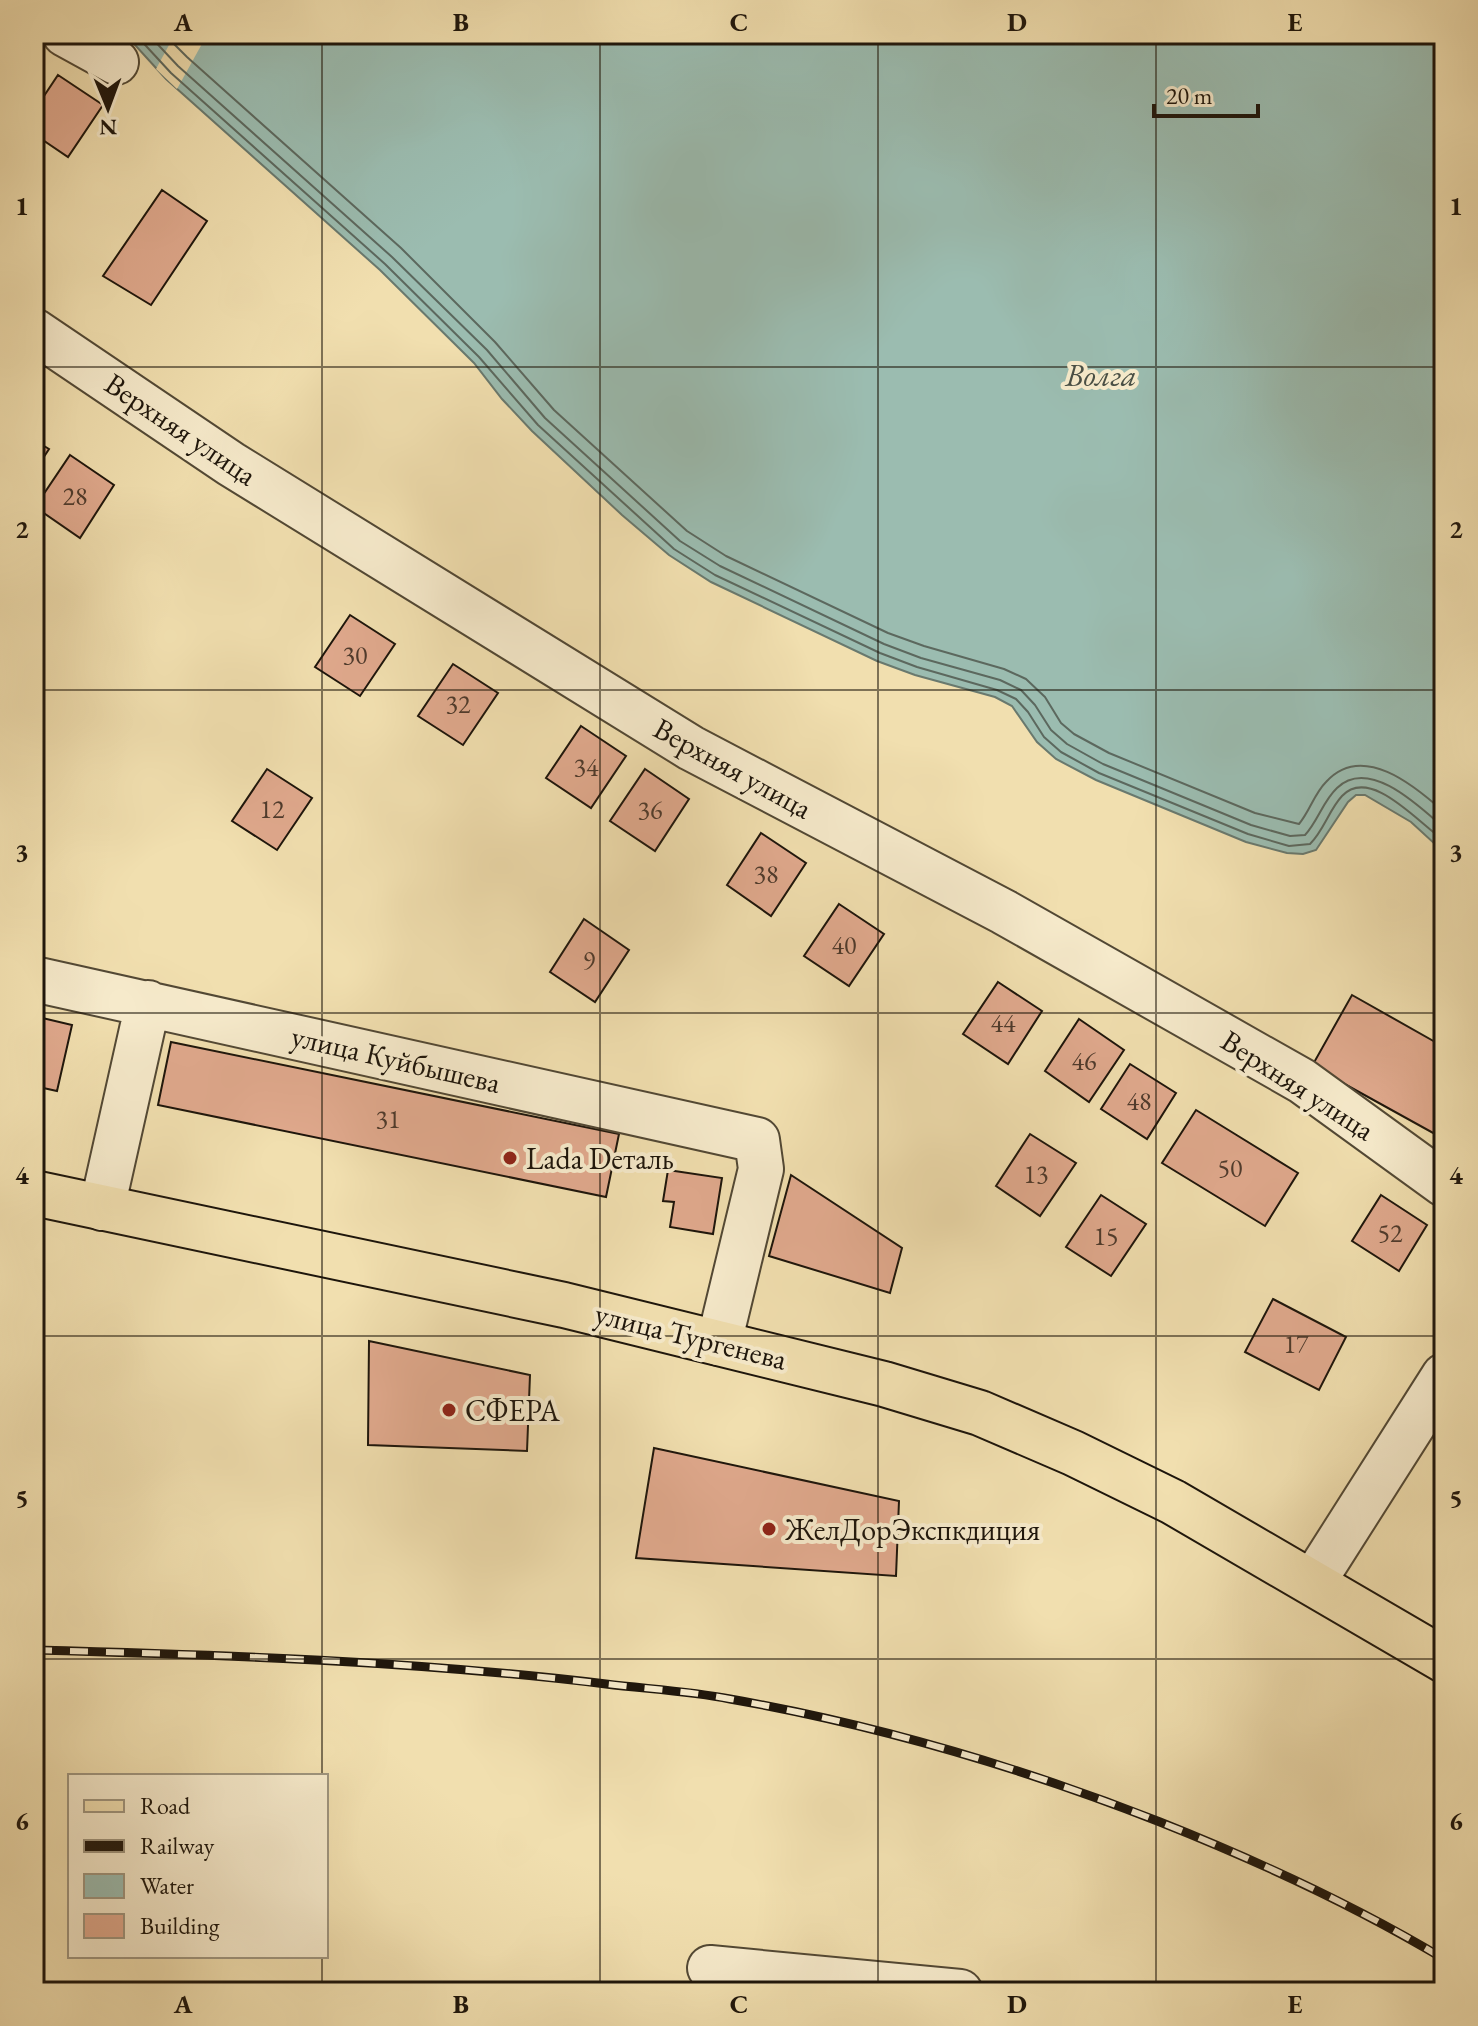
<svg xmlns="http://www.w3.org/2000/svg" width="1478" height="2026" viewBox="0 0 1478 2026" font-family="'EB Garamond',serif">
	<rect width="100%" height="100%" fill="#f1dfaf"/>
	<filter id="stains"><feTurbulence type="fractalNoise" baseFrequency=".0025" numOctaves="4"/><feColorMatrix values="0 0 0 0 .2 0 0 0 0 .09 0 0 0 0 .02 0 0 0 .5 -.17"/></filter>
	<radialGradient id="worn" r=".72"><stop offset=".6" stop-color="#630" stop-opacity="0"/><stop offset="1" stop-color="#630" stop-opacity=".3"/></radialGradient>
	<path fill="#9bbcb0" stroke="#69796e" stroke-width="2" d="M 125,34 L 1444,34 L 1444,849 L 1436,845 L 1411,822 L 1365,795 L 1356,795 L 1348,802 L 1316,850 L 1303,854 L 1287,853 L 1246,842 L 1096,780 L 1056,759 L 1037,742 L 1012,706 L 995,697 L 915,675 L 877,661 L 711,582 L 669,555 L 622,515 L 532,431 L 502,399 L 474,363 L 380,270 L 166,79 Z"/>
	<path fill="#f1dfaf" d="M 175,34 L 189,34 L 203,42 L 177,89 L 156,69 Z"/>
	<g fill="none" stroke-linecap="round" stroke-linejoin="round">
		<path stroke="#5c685e" stroke-width="2" d="M 135,34 L 171,73 L 385,264 L 479,357 L 538,425 L 674,549 L 715,575 L 880,653 L 917,667 L 997,690 L 1016,699 L 1028,712 L 1044,737 L 1061,752 L 1099,773 L 1248,834 L 1289,846 L 1310,844 C 1324,830 1329,810 1342,796 C 1371,765 1421,826 1444,840
			M 148,34 L 178,66 L 392,257 L 487,350 L 545,418 L 680,541 L 720,566 L 884,644 L 921,658 L 1000,680 L 1021,690 L 1035,705 L 1051,730 L 1067,744 L 1103,764 L 1251,825 L 1290,836 L 1305,835 C 1318,821 1323,801 1337,788 C 1369,757 1419,806 1444,828
			M 164,34 L 187,57 L 401,248 L 495,342 L 554,410 L 687,531 L 726,556 L 888,633 L 924,646 L 1004,669 L 1026,679 L 1045,697 L 1061,723 L 1074,734 L 1109,753 L 1255,813 L 1299,824 C 1310,811 1314,794 1326,782 C 1362,742 1414,785 1444,812"/>
	</g>
	<path fill="#e0a98d" stroke="#1d150b" stroke-width="2" d="M 58,75 L 103,105 L 68,157 L 34,134 L 34,111 Z
		M 162,190 L 207,221 L 151,305 L 103,276 Z
		M 34,440 L 49,449 L 34,472 Z
		M 70,455 L 114,485 L 80,538 L 35,507 Z
		M 350,615 L 395,644 L 360,696 L 315,667 Z
		M 453,664 L 498,693 L 463,745 L 418,716 Z
		M 581,726 L 626,756 L 591,808 L 546,778 Z
		M 267,769 L 312,798 L 277,850 L 232,821 Z
		M 645,769 L 689,799 L 655,851 L 610,821 Z
		M 761,833 L 806,863 L 771,916 L 727,885 Z
		M 839,904 L 884,934 L 849,986 L 804,956 Z
		M 584,919 L 629,950 L 595,1002 L 550,972 Z
		M 998,982 L 1042,1011 L 1008,1064 L 963,1034 Z
		M 1352,995 L 1444,1047 L 1444,1139 L 1312,1066 Z
		M 34,1016 L 72,1025 L 57,1091 L 34,1086 Z
		M 1079,1019 L 1124,1050 L 1089,1102 L 1045,1071 Z
		M 171,1042 L 619,1134 L 606,1197 L 158,1105 Z
		M 1130,1064 L 1176,1093 L 1147,1139 L 1101,1109 Z
		M 1196,1110 L 1298,1173 L 1265,1226 L 1162,1163 Z
		M 1030,1134 L 1076,1163 L 1040,1216 L 996,1186 Z
		M 668,1170 L 722,1178 L 713,1234 L 670,1227 L 674,1202 L 663,1201 Z
		M 791,1175 L 902,1248 L 890,1293 L 769,1256 Z
		M 1101,1195 L 1146,1224 L 1111,1276 L 1066,1247 Z
		M 1381,1195 L 1427,1225 L 1399,1271 L 1352,1241 Z
		M 1273,1299 L 1346,1337 L 1319,1390 L 1245,1352 Z
		M 369,1341 L 530,1375 L 527,1451 L 368,1445 Z
		M 654,1448 L 899,1501 L 896,1576 L 636,1558 Z"/>
	<g fill="none" stroke-linecap="round" stroke-linejoin="round">
		<g stroke="#524834" stroke-width="48">
			<path id="minor" d="M 65,34 L 116,62
				M 34,331 L 231,464 L 691,748 L 1004,912 L 1302,1081 L 1444,1184
				M 34,979 L 757,1140 L 761,1169 L 719,1343
				M 102,1208 L 148,1003
				M 1313,1582 L 1444,1376
				M 710,1968 L 960,1992"/>
		</g>
		<g stroke="#1d150b" stroke-width="48">
			<path id="major" d="M 34,1193 L 564,1305 L 884,1384 L 980,1413 L 1073,1453 L 1173,1502 L 1444,1660"/>
		</g>
		<use href="#minor" stroke="#f6eacb" stroke-width="44"/>
		<use href="#major" stroke="#f1dfaf" stroke-width="44"/>
		<g stroke="#1d150b" stroke-width="9">
			<path id="rail" d="M 34,1650 C 225,1655 416,1661 606,1684 C 647,1689 689,1691 730,1699 C 878,1725 1020,1767 1160,1822 C 1258,1861 1354,1905 1444,1959"/>
		</g>
		<use href="#rail" stroke="#f6eacb" stroke-width="6" stroke-dasharray="18" stroke-linecap="butt"/>
	</g>
	<path fill="none" stroke="#1d150b" stroke-width="2" stroke-opacity="0.55" d="M 322,34 L 322,1776M 600,34 L 600,1992M 878,34 L 878,1992M 1156,34 L 1156,1992M 34,367 L 1444,367M 34,690 L 1444,690M 34,1013 L 1444,1013M 34,1336 L 1444,1336M 34,1659 L 1444,1659M 322,1956 L 322,1992"/>
	<g fill="#8f2418" stroke="#f6eacb" stroke-width="3">
		<circle cx="510" cy="1158" r="8"/>
		<circle cx="449" cy="1410" r="8"/>
		<circle cx="769" cy="1529" r="8"/>
	</g>
	<g text-anchor="middle" dominant-baseline="central" stroke-width="8" stroke-linejoin="round" paint-order="stroke">
		<g font-size="26" fill="#4e3a2c">
			<text x="75" y="496">28</text>
			<text x="355" y="655">30</text>
			<text x="458" y="704">32</text>
			<text x="586" y="767">34</text>
			<text x="272" y="809">12</text>
			<text x="650" y="810">36</text>
			<text x="766" y="874">38</text>
			<text x="844" y="945">40</text>
			<text x="589" y="961">9</text>
			<text x="1003" y="1023">44</text>
			<text x="1084" y="1061">46</text>
			<text x="1139" y="1101">48</text>
			<text x="388" y="1119">31</text>
			<text x="1230" y="1168">50</text>
			<text x="1036" y="1174">13</text>
			<text x="1390" y="1233">52</text>
			<text x="1106" y="1236">15</text>
			<text x="1296" y="1344">17</text>
		</g>
		<g font-size="30" fill="#1d150b" stroke="#f6eacb">
			<text transform="translate(181 429) rotate(34)">Верхняя улица</text>
			<text transform="translate(733 768) rotate(29)">Верхняя улица</text>
			<text transform="translate(396 1059) rotate(13)">улица Куйбышева</text>
			<text transform="translate(1298 1085) rotate(33)">Верхняя улица</text>
			<text transform="translate(691 1336) rotate(14)">улица Тургенева</text>
		</g>
		<g font-size="30" fill="#1d150b" stroke="#f6eacb" text-anchor="start">
			<text x="526" y="1158">Lada Dеталь</text>
			<text x="465" y="1410">СФЕРА</text>
			<text x="785" y="1529">ЖелДорЭкспкдиция</text>
		</g>
		<g font-size="32" font-style="italic" fill="#494f45" stroke="#f6eacb">
			<text x="1101" y="375">Волга</text>
		</g>
	</g>
	<rect width="1478" height="2026" fill="none" stroke="#f1dfaf" stroke-width="88"/>
	<rect x="68" y="1774" width="260" height="184" fill="#f6eacb" stroke="#9f957e" stroke-width="2"/>
	<rect x="84" y="1800" width="40" height="12" fill="#f1dfaf" stroke="#9f957e" stroke-width="2"/>
	<text x="140" y="1814" font-size="24" fill="#1d150b">Road</text>
	<rect x="84" y="1840" width="40" height="12" fill="#1d150b" stroke="#9f957e" stroke-width="2"/>
	<text x="140" y="1854" font-size="24" fill="#1d150b">Railway</text>
	<rect x="84" y="1874" width="40" height="24" fill="#9bbcb0" stroke="#9f957e" stroke-width="2"/>
	<text x="140" y="1894" font-size="24" fill="#1d150b">Water</text>
	<rect x="84" y="1914" width="40" height="24" fill="#e0a98d" stroke="#9f957e" stroke-width="2"/>
	<text x="140" y="1934" font-size="24" fill="#1d150b">Building</text>
	<g transform="translate(108 108) rotate(179)" stroke="#f6eacb" stroke-width="6" paint-order="stroke">
	<path d="M0-6L14 30L0 20L-14 30Z" fill="#1d150b"/>
	<text y="-12" font-size="22" font-weight="bold" text-anchor="middle" fill="#1d150b">N</text>
	</g>
	<path d="M1154 104v12h104v-12" fill="none" stroke="#1d150b" stroke-width="4"/>
	<text x="1166" y="104" font-size="24" fill="#1d150b" stroke="#f6eacb" stroke-width="6" paint-order="stroke">20 m</text>
	<rect x="44" y="44" width="1390" height="1938" fill="none" stroke="#1d150b" stroke-width="3"/>
	<g font-size="26" text-anchor="middle" font-weight="bold" fill="#1d150b">
		<text x="183" y="31">A</text>
		<text x="461" y="31">B</text>
		<text x="739" y="31">C</text>
		<text x="1017" y="31">D</text>
		<text x="1295" y="31">E</text>
		<text x="22" y="215">1</text>
		<text x="1456" y="215">1</text>
		<text x="22" y="538">2</text>
		<text x="1456" y="538">2</text>
		<text x="22" y="861">3</text>
		<text x="1456" y="861">3</text>
		<text x="22" y="1184">4</text>
		<text x="1456" y="1184">4</text>
		<text x="22" y="1507">5</text>
		<text x="1456" y="1507">5</text>
		<text x="22" y="1830">6</text>
		<text x="1456" y="1830">6</text>
		<text x="183" y="2013">A</text>
		<text x="461" y="2013">B</text>
		<text x="739" y="2013">C</text>
		<text x="1017" y="2013">D</text>
		<text x="1295" y="2013">E</text>
	</g>
	<rect width="100%" height="100%" filter="url(#stains)"/>
	<rect width="100%" height="100%" fill="url(#worn)"/>
</svg>
